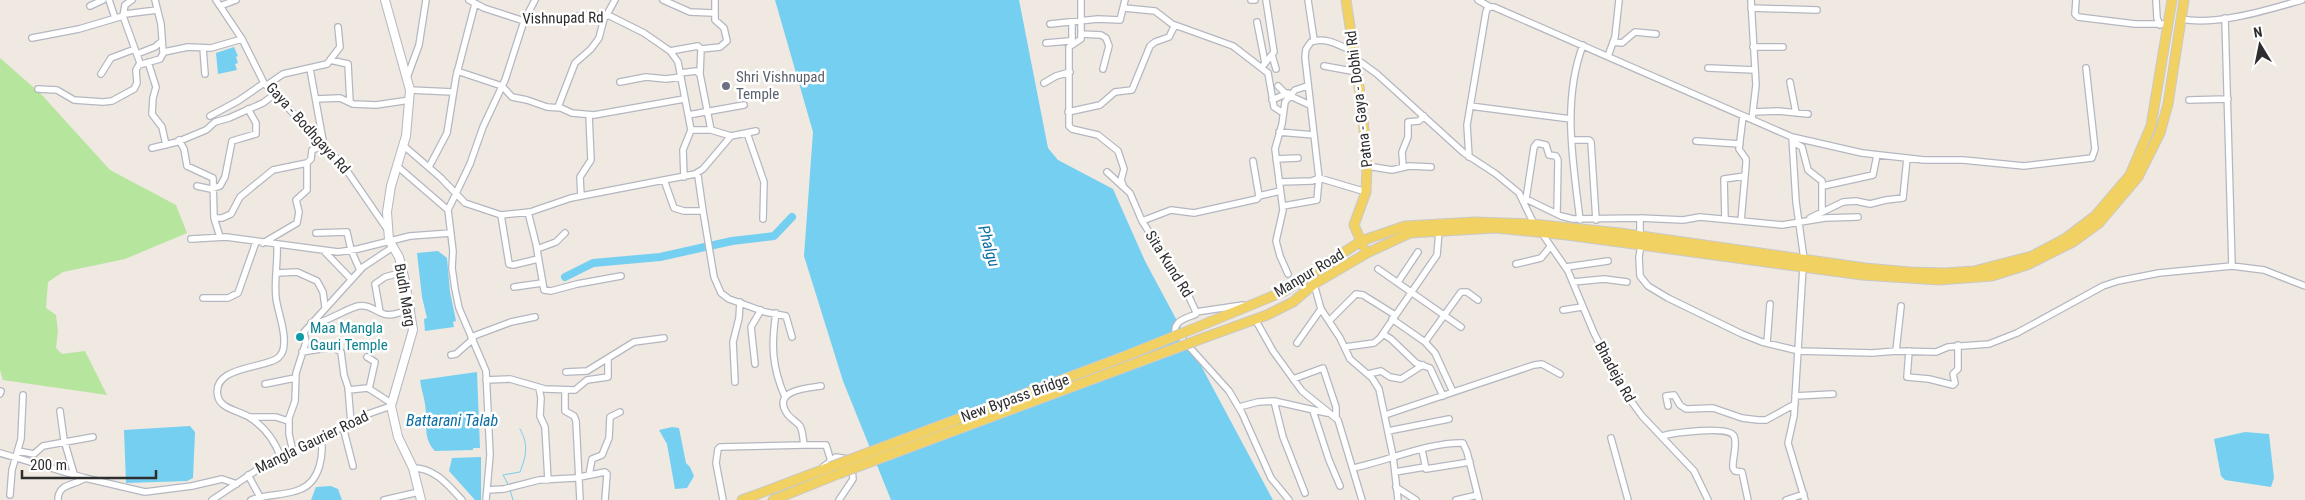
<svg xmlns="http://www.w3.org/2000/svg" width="2305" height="500" viewBox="0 0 2305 500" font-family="'Roboto Condensed',sans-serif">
	<rect width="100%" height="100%" fill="#efe9e1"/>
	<path fill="#b6e59e" d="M 0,58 L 41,94 L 110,170 L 176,205 L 187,233 L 125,259 L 63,272 L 48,282 L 46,308 L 56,315 L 58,331 L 56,348 L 62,354 L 85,351 L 107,395 L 3,380 L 0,370 Z"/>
	<path fill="#75cff0" d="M 775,0 L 1019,0 L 1048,148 L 1058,160 L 1113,189 L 1145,261 L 1273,500 L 891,500 L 843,381 L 804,256 L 813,132 Z
		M 234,47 L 238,56 L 236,57 L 238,63 L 235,64 L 237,70 L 218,74 L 216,53 Z
		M 438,251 L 447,258 L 450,292 L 456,321 L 453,322 L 454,327 L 425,331 L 424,319 L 427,318 L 422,297 L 417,253 Z
		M 477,372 L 480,448 L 473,448 L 473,450 L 435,451 C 422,438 428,421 425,404 C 424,396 421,389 420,380 Z
		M 190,426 L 195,432 L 193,478 L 187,481 L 126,483 L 124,430 Z
		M 672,427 L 679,428 L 686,463 L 690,467 L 694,476 L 687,488 L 675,489 L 667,444 L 659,430 Z
		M 2245,432 L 2269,434 L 2274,478 L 2271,487 L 2225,480 L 2221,476 L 2214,439 Z
		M 481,457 L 481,500 L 475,500 L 449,471 L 452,458 Z
		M 331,486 L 338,489 L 342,500 L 311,500 L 316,487 Z"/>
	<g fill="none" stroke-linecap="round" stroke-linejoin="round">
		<path stroke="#75cff0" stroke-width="1" d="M 509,486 L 503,475 L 520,472 C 526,456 529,445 520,429
			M 510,490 L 513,500"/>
		<path stroke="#75cff0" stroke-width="8" d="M 565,277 L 593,263 L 660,257 L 732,241 L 774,236 L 792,217"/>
		<g stroke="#b4b7c1" stroke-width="8">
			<path id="street" d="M 109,0 L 115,18
				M 155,0 L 161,24 L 163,52
				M 216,0 L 242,39 L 264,83 L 343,165 L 387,229
				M 469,0 L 484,8 L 524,21 L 592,15 L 610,16 L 644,33 L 670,51 L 678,62 L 691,130 L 683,150 L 684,177
				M 663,0 L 690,12 L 713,13
				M 1081,0 L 1081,39 L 1069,47 L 1069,126 L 1072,129 L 1098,135 L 1118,151 L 1124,169 L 1121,180 L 1123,185
				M 1251,0 L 1255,0
				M 1308,0 L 1314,40
				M 1478,0 L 1490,7
				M 1751,0 L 1756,85 L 1752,119
				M 2076,0 L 2075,14 L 2078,17 L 2135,24 L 2169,24
				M 2156,0 L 2157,18 L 2160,25
				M 90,6 L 103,0
				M 220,6 L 236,0
				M 1124,8 L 1155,11 L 1172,24 L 1233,46 L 1268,73 L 1274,107 L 1283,113
				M 1751,8 L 1817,10
				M 125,14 L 157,10
				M 606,16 L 615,0
				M 2225,18 L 2232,266
				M 2181,19 C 2216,26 2267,10 2302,0
				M 1072,22 L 1072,41
				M 1257,22 L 1265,63
				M 1050,24 L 1098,19 L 1120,20 L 1125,0
				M 1081,34 L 1101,35 L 1106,38 L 1109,46 L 1103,69
				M 32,38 L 79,29 L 123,16 L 125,5 L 132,0
				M 1613,42 L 1622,43 L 1635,32 L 1656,34
				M 1046,43 L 1069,41 L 1074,43
				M 1753,47 L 1783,47
				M 203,48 L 205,74
				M 670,51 L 698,46 L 701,49
				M 1354,52 C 1341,46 1325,36 1311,42 L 1306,49 L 1305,57 L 1319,178 L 1366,192
				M 137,54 L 155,47 L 162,41
				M 1272,55 L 1276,69
				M 1608,56 L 1615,37 L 1619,0
				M 1355,58 L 1377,74 L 1464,153 L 1496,174 L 1519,193 L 1534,224
				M 330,60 L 348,64 L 350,102
				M 148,62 L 156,87 L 153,98 L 152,114 L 162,127 L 166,145
				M 139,65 L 160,59 L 164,52 L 188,47 L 211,48 L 242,39
				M 1324,66 L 1357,72
				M 1262,67 L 1274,52 L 1266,0
				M 1708,68 L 1755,70
				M 457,71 L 502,86 L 512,97 L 527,100 L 547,107 L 561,108 L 572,113 L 594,115 L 684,99
				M 680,73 L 696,71 L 700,74 L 711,130 L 731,136 L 756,131
				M 101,74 L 111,58 L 135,49
				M 700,74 L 701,49 L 720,47 L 727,41 L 724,28 L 715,20 L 715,0
				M 408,75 L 419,45 L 426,0
				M 620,82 L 646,77 L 666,79 L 681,77
				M 1790,82 L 1796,113
				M 1044,83 L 1056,76 L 1070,72
				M 267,85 L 283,74 L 327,64 L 340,47 L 338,27
				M 1278,86 L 1286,94 L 1310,105
				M 38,89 L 57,90 L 74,100 L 103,102 L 112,101 L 134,89 L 137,83 L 136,70 L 140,63 L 123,16
				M 410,90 L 453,92
				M 316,99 L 340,98 L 353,104 L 376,105 L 410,100
				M 1272,100 L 1288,93
				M 2189,100 L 2228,99
				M 1470,106 L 1571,119
				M 558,107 L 575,63 L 591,49 L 599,38 L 605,15
				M 1068,112 L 1100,105 L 1115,92 L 1132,90 L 1150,46 L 1155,42 L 1169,37 L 1175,25
				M 1753,112 L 1778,111 L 1808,114
				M 688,115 L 744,105
				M 210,116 L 238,101 L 264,83
				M 691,130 L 711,130
				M 1279,132 L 1314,135
				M 747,133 L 764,182 L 763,219
				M 1792,137 L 1862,153 L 1924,160 L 1963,160 L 2024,166 L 2092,158 L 2095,149 L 2086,68
				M 179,140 L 184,149 L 187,166 L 213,178 L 214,218 L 220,237
				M 1572,140 L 1589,140 L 1591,142 L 1596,220
				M 1696,141 L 1740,144
				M 1793,142 L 1802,147 L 1808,170 L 1822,181 L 1822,212
				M 404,146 L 441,178 L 465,203 L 501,215 L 530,212 L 571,198 L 695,174 L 703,169 L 731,136
				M 152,148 L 177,142 L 206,130 L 215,122 L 229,118 L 263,103 L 275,94
				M 1469,157 L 1467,125 L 1486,12 L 1488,7 L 1494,7 L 1792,137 L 1796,202 L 1804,259
				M 1276,159 L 1298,158
				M 397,166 L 448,210
				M 1367,166 L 1392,170 L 1409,166 L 1431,167
				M 429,167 L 447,133 L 456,77 L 475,4
				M 1403,167 L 1402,152 L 1408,137 L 1408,122 L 1419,121 L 1424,116
				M 1107,172 L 1130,193 L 1142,221 L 1185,288 L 1196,312
				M 698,176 L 703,211
				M 664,180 L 674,208 L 684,211 L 703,211 L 714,277 L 721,293 L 729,299 L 765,312 L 786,316 L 792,337
				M 1279,182 L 1312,181 L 1319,178 L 1317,200 L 1283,206
				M 197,186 L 211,189 L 220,186 L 225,177 L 232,141 L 256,134 L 256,123 L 248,109
				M 1823,186 L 1873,175 L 1877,155
				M 581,196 L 580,177 L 591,160 L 589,115
				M 1259,196 L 1280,191
				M 1524,198 L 1561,216 L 1573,219 L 1640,218 L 1640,236
				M 1526,199 L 1534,147 L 1537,143 L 1546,145 L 1549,155 L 1556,156 L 1558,160 L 1557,214
				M 528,212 L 536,244 L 544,290 L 551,291 L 577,284 L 621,276
				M 501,215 L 509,264 L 513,265 L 538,259
				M 214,218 L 222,218 L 231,214 L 240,197 L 273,170 L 307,163 L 311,159 L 312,150 L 324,146 L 310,69
				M 1640,218 L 1683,220 L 1700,217 L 1782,225 L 1825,218 L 1858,217
				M 1810,218 L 1843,202 L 1856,201 L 1870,204 L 1886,200 L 1903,198 L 1907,158
				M 1725,219 L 1724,179 L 1745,176
				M 1580,220 C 1573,163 1562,100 1583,45
				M 1142,221 L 1171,210 L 1194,213 L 1257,199 L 1259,196 L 1253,161
				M 1741,221 L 1746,164 L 1746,159 L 1739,149 L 1743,116
				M 1541,232 L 1568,271 L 1594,333 L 1623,390 L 1642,416 L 1694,471 L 1708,500
				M 316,233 L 347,232 L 351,250 L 360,270
				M 191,239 L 226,237 L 338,252 L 358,249 L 410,236 L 451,233
				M 263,243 L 297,223 L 299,212 L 296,200 L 307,190 L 307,163
				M 277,245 C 278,262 274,280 276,298 C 278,313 285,328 284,343 C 284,348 283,353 279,357 C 267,369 210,365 218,397 C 221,409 240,411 249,417 C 265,427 275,441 281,458
				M 1641,245 L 1639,257 L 1640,276 L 1648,286 L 1668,298 L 1742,334 L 1762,342 L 1799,351 L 1872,353 L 1896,351 L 1936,352 L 1948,347 L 1989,344 L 2017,333 L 2103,286 L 2118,281 L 2159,273 L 2232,266 L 2264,270 L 2305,286
				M 537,249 L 556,242 L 565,233
				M 324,251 L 351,279
				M 1516,264 L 1541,258 L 1550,247
				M 1566,267 L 1608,261
				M 1803,267 L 1794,416 L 1788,443 L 1805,500
				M 1378,269 L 1461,327
				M 277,273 L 297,272 L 317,281 L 323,292 L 325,307
				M 1288,274 L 1280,256 L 1276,241 L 1283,210 L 1275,149 L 1282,124 L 1285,102 L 1295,90 L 1307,86
				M 1398,282 L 1418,252
				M 1573,282 L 1604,279 L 1627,282
				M 1314,284 L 1321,309 L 1340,338 L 1350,359 L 1372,378 L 1379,389 L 1393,456 L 1398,500
				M 514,287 L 542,283
				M 203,298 L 228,298 L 238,293 L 256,242
				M 1243,305 L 1196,312 L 1196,314 C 1187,318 1175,320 1175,331 L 1229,391 L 1242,413 L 1271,478 L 1289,500
				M 1563,310 L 1582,307
				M 380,312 L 375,284 L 385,277 L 403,272
				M 776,313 C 771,345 772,367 785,397
				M 1255,319 L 1273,351 L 1302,391 L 1338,420 L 1362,500
				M 1392,319 L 1425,342 L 1435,353 L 1453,392
				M 1329,321 L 1356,294 L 1363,295 L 1395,315
				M 311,323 C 321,326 345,309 358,306 C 369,304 375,311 384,314 C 392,317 403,311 411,309
				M 1383,334 L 1391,339 L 1416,363 L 1430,368 L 1443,396
				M 471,337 L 511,322 L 535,317
				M 1425,342 L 1461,292 L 1467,292 L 1478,300
				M 1297,343 L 1321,309
				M 1767,343 L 1770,304
				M 1345,347 L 1374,343 L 1380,338 L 1437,255 L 1439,231
				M 1896,351 L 1901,306
				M 1909,351 L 1907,377 L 1929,379 L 1953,385 L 1955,383 L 1953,374 L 1958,369 L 1958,345
				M 302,352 L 333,347 L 341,352 L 344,375 L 348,387 L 351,423
				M 451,355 L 456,354 L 473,339
				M 367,357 L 375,362 L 369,389
				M 755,364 L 751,327 L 761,310
				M 566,372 L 587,371 L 634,342 L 664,338
				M 1368,374 L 1381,371 L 1390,377 L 1401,379 L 1423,365
				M 1293,379 L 1323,368 L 1336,407 L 1336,418
				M 486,380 L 510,379 L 545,389 L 575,390 L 587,380 L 608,377 L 608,359
				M 735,382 L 733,342 L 739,318 L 740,302
				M 265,384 L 295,378
				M 821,386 C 808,388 773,390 786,412 C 789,418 796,421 800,426 C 803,431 803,440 804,445 L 826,445 L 831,461 L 823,467
				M 539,388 L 541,398 L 540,416 L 545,427 L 548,480
				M 348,390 L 368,388 L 391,403
				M 565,390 L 565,411 L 574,416 L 576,421 L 580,500
				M 0,394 L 1,391
				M 1795,396 L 1833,394
				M 1274,401 L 1283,437 L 1305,493
				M 1668,406 L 1666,396 L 1674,395 L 1680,405 L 1686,409 L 1713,408 L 1742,418 L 1758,420 L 1766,420 L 1795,404
				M 1239,407 L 1258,402 L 1274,401 L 1327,413
				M 60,411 L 64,440 L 74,474
				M 1313,411 L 1329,460 L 1340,486
				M 1385,415 L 1534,365 L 1542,364 L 1560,374
				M 250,417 L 276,417 L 288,421
				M 343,427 L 353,466
				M 1388,431 L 1449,419
				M 1662,436 C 1673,433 1729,425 1734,436 C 1738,444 1732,459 1733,468 L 1735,471 L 1742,472 L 1748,500
				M 1611,438 L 1628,500
				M 1422,450 L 1426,469 L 1470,462
				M 18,451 L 34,454 L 43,446 L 93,437
				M 293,452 L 289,434 L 289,418 L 295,401 L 296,373 L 306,342 L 304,332 L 363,267 L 393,247
				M 0,453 L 85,478 C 74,486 58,483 58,500
				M 831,461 L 836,457 L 848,459
				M 413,468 C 435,468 448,485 462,500
				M 1353,468 C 1387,461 1429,442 1463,443 L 1467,452 L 1479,500
				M 1395,472 L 1425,467
				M 248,475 L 260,497
				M 589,475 L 592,459 L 602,455 L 609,438 L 610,417 L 620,412
				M 85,478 L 145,492 L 192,486 L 222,479 L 237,484
				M 1396,487 L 1416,500
				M 487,490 L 504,489 L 539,480 L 575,478 L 605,472 L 607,474 L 605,500
				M 10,495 L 12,470 L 21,439 L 23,395
				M 212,500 L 272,460 L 281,458 L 368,414 L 391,406
				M 251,500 C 267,494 286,496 301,489 C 320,481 324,455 321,437
				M 384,500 L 419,492
				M 486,500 L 490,455 L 486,371 L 459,308 L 455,289 L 452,268 L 453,251 L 448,210 L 470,164 L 483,127 L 505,80 L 524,21 L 535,0
				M 723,500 L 716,463 L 718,449 L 720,447 L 804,445
				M 839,500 L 853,479 L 852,468
				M 1456,500 L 1478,495
				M 1786,500 L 1804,494"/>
		</g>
		<g stroke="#b4b7c1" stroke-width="10">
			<path id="secondary" d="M 385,0 L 410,90 L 406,136 L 391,186 L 387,212 L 389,240 L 399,257 L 405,281 L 413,330 L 391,406 L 398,437 L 413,468 L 421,500"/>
		</g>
		<g stroke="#c9c9c9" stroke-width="11">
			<path id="primary" d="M 1346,0 L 1362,107 L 1367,166 L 1366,192 L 1354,225 L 1363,246
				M 1200,326 L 1285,291 L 1361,241 L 1405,226 L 1475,222 L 1532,224 L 1620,233 L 1865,268 L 1910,272 L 1945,273 L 1974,271 L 2032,256 L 2066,238 L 2095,216 L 2130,175 L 2151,126 L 2172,0
				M 1206,337 L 1267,315 L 1293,302 L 1314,284 L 1367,253 L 1410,233 L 1496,228 L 1567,235 L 1862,275 L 1939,280 L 1992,276 L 2027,265 L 2073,242 L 2099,223 L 2138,177 L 2160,133 L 2168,104 L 2184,0
				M 742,500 L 830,467
				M 773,500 L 838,474"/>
		</g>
		<use href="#street" stroke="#fff" stroke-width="5.5"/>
		<use href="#secondary" stroke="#fff" stroke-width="8"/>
		<use href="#primary" stroke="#f2d163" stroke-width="9"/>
		<g stroke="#c9c9c9" stroke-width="11" stroke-linecap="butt">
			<path id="primary-bridge" d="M 830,467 L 1123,357 L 1200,326
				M 838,474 L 1206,337"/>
		</g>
		<use href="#primary-bridge" stroke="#f2d163" stroke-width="9"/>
	</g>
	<circle fill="#6b7280" stroke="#fff" stroke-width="2" cx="726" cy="86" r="5"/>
	<circle fill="#0f9aa8" stroke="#fff" stroke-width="2" cx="300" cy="337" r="5"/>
	<g text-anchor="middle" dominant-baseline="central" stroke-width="5" stroke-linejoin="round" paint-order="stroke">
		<g font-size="15" fill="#2e2e2e" stroke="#fff">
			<text transform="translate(563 18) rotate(-1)">Vishnupad Rd</text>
			<text transform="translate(1359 99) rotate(-97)">Patna - Gaya - Dobhi Rd</text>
			<text transform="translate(308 128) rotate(48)">Gaya - Bodhgaya Rd</text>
			<text transform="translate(1169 264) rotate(58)">Sita Kund Rd</text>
			<text transform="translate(1309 273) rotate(-31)">Manpur Road</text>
			<text transform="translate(405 295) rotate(80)">Budh Marg</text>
			<text transform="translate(1615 372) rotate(61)">Bhadeja Rd</text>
			<text transform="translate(1015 398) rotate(-20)">New Bypass Bridge</text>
			<text transform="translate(312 442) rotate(-26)">Mangla Gaurier Road</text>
		</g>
		<g font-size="15" fill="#5b616d" stroke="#fff" text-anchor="start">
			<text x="736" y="77">Shri Vishnupad<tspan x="736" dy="17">Temple</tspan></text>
		</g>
		<g font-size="15" fill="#0d838f" stroke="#fff" text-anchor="start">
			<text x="310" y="328">Maa Mangla<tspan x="310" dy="17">Gauri Temple</tspan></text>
		</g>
		<g font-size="16" font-style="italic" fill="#0d6fa3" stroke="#fff">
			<text transform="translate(989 246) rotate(74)">Phalgu</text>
			<text x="452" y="420">Battarani Talab</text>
		</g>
	</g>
	<g transform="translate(2260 45) rotate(350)" stroke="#ffffff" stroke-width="4" paint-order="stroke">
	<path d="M0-4L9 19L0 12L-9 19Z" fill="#2e2e2e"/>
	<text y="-8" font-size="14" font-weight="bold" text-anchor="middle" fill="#2e2e2e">N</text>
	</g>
	<path d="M22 470v8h134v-8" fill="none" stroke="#2e2e2e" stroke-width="2.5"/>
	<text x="30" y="470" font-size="15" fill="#2e2e2e" stroke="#ffffff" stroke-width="4" paint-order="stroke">200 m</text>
</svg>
